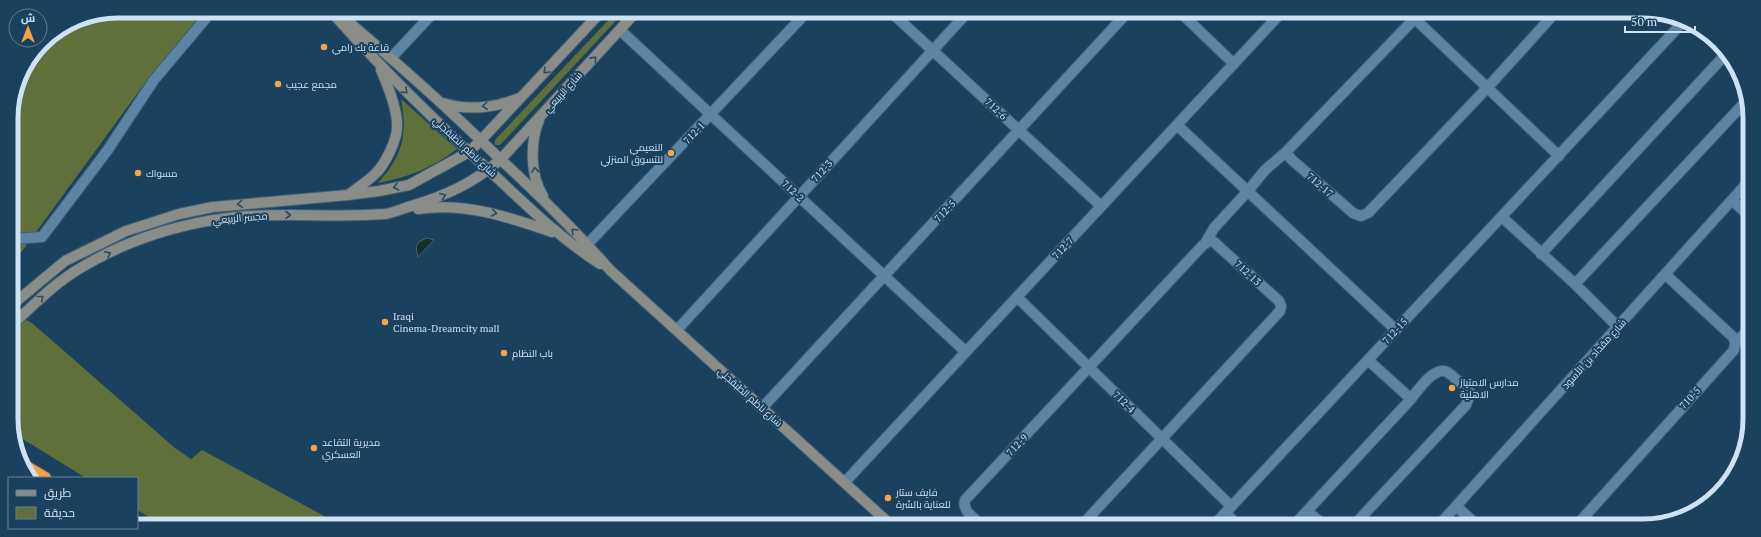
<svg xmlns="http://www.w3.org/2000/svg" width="1761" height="537" viewBox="0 0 1761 537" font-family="'PT Serif',Cairo,serif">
	<rect width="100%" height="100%" fill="#1a415e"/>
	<path fill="#5f703a" d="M 118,11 L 205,11 L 153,72 L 12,265 L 11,111 L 19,77 L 43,42 L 77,19 Z
		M 616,12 L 624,12 L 500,145 L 495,145 L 495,140 Z
		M 401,99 L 457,149 C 434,167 407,178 378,183 C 402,156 408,136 401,99 Z
		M 12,313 L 32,323 L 175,448 L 191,459 L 202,450 L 337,523 L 159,523 L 137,510 L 137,478 L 86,478 L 13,433 Z"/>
	<path fill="#122f2b" stroke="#4a6567" d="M 427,238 L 434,240 L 418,257 L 416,247 L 420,241 Z"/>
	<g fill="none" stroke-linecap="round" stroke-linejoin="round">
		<g stroke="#3e5f77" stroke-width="12">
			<path id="street" d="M 892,13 L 1101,206
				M 1181,13 L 1234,64
				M 1410,14 L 1559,156
				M 1419,14 L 1286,152 L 1291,159 L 1353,213 L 1361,216 L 1368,213 L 1488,87 L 1554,14
				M 620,30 L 966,352
				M 391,58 L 434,12
				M 1177,125 L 1396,330
				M 1732,200 L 1747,214
				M 1502,217 L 1575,284 L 1618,327
				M 12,239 L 42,237 L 107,151 L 154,80 L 212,11
				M 1206,242 L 1214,228 L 1248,191 L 1265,170 L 1286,152
				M 582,250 L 806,13
				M 1541,254 L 1725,55
				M 1575,284 L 1748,99
				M 1017,297 L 1231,506
				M 677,330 L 967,13
				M 1735,344 L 1747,331
				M 762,408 L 1127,13
				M 845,482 L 1280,14
				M 1457,507 L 1477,525
				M 1307,511 L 1324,525
				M 1225,513 L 1238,525
				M 981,524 C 974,518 962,511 965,500 L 1203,245 L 1210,241 L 1214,242 L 1279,301 L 1281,306 L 1280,311 L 1082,525
				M 1214,525 L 1683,22
				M 1294,525 L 1411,399 L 1368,360
				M 1354,525 L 1466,405 L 1469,397 L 1469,391 C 1462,385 1454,376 1447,372 C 1434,366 1418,390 1411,399
				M 1439,525 L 1748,182
				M 1576,526 L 1734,350 L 1735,344 L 1734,338 L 1665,274"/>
		</g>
		<g stroke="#3e5f77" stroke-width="12">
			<path id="secondary" d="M 337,12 C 393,59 447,107 499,158 C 538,194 575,230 610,270 L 890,524
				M 336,17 C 385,72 438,124 493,174 C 527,206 560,238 600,264
				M 443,103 C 467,111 496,108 519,98
				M 539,120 C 530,142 530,175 543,196
				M 348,195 C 357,188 367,182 375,174 C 385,165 397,140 397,127 C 398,110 388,86 381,70
				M 418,209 C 465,202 509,217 552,232
				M 12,305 L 65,261 L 126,231 L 179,214 L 213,207 L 348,195 L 379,191 L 409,185 L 469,152 L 481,140 L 601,12
				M 12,325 C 31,307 53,285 74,272 C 123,241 180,223 236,217 C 286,212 335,218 385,214 C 393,213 402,209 411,206 C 445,196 474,183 501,159 L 636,12"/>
		</g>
		<g stroke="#3e5f77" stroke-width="14">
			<path id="highway" d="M 28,468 L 45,478"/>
		</g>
		<use href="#street" stroke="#5c84a5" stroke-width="10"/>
		<use href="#secondary" stroke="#8a8c87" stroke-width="10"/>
		<use href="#highway" stroke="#f79f42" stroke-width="12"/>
	</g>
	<defs><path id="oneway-chevron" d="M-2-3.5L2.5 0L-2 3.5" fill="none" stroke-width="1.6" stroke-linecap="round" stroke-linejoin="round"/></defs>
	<g stroke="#2b4c64">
		<use href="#oneway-chevron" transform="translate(594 59) rotate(-48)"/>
		<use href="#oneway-chevron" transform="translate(546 71) rotate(133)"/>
		<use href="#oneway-chevron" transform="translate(405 91) rotate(44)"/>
		<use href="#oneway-chevron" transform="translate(485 106) rotate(175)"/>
		<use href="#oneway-chevron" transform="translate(535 170) rotate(-96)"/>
		<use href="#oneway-chevron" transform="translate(396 187) rotate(168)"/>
		<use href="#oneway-chevron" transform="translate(443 196) rotate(-22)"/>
		<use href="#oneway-chevron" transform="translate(240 204) rotate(174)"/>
		<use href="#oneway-chevron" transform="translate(494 213) rotate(12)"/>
		<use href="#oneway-chevron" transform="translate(288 215)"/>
		<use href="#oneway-chevron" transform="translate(574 231) rotate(-134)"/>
		<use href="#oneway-chevron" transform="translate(108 254) rotate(-27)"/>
		<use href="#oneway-chevron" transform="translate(41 298) rotate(-39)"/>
	</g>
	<g fill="#f7a148" stroke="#1a415e" stroke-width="1.5">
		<circle cx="324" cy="47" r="4"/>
		<circle cx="278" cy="84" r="4"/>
		<circle cx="671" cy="153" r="4"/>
		<circle cx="138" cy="173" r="4"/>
		<circle cx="385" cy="322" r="4"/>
		<circle cx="504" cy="353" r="4"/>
		<circle cx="1452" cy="388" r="4"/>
		<circle cx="314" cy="448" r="4"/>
		<circle cx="888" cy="498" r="4"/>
	</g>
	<g text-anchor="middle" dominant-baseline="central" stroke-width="4" stroke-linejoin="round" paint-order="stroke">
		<g font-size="10" fill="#cde2f4" stroke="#1a415e" text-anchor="start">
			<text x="332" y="47">قاعة بك رامي</text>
			<text x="286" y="84">مجمع عجيب</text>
			<text x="663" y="147" text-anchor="end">النعيمي<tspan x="663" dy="12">للتسوق المنزلي</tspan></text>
			<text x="146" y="173">مسواك</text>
			<text x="393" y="316">Iraqi<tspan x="393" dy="12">Cinema-Dreamcity mall</tspan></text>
			<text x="512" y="353">باب النظام</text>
			<text x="1460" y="382">مدارس الامتياز<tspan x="1460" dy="12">الاهلية</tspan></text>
			<text x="322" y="442">مديرية التقاعد<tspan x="322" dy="12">العسكري</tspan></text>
			<text x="896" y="492">فايف ستار<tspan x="896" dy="12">للعناية بالشرة</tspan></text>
		</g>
		<g font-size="10" fill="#cde2f4" stroke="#1a415e">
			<text transform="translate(563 92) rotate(-48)">شارع الربيعي</text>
			<text transform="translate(996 109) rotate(43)">712-6</text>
			<text transform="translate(694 133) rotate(-46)">712-1</text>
			<text transform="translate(465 147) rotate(43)">شارع ناظم الطبقجلي</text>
			<text transform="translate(822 171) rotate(-48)">712-3</text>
			<text transform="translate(1320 185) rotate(41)">712-17</text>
			<text transform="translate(793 191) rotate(43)">712-2</text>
			<text transform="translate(945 211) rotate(-47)">712-5</text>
			<text transform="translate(240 218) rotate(-5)">مجسر الربيعي</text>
			<text transform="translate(1063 248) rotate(-47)">712-7</text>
			<text transform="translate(1248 273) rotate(43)">712-13</text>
			<text transform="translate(1395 331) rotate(-47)">712-15</text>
			<text transform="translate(1594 354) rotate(-48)">شارع مقداد بن الأسود</text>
			<text transform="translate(750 397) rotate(42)">شارع ناظم الطبقجلي</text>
			<text transform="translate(1690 398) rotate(-48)">710-5</text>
			<text transform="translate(1124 402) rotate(44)">712-4</text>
			<text transform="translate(1017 445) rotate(-47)">712-9</text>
		</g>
	</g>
	<path d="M0 0H1761V537H0ZM118 18H1643A100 100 0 0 1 1743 118V419A100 100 0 0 1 1643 519H118A100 100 0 0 1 18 419V118A100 100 0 0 1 118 18Z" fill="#1a415e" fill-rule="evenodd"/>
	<path fill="none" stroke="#cde2f4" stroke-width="5" d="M118 18H1643A100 100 0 0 1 1743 118V419A100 100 0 0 1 1643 519H118A100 100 0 0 1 18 419V118A100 100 0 0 1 118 18Z"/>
	<rect x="8" y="477" width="130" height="52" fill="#1a415e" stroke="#62819a"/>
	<rect x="16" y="490" width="20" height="6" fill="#8a8c87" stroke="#62819a"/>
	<text x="44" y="497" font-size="12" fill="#cde2f4">طريق</text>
	<rect x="16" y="507" width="20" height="12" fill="#5f703a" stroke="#62819a"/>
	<text x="44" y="517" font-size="12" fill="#cde2f4">حديقة</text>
	<g transform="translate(28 28)"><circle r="19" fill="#1a415e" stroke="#62819a"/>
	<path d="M0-3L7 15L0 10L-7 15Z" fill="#f7a148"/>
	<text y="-6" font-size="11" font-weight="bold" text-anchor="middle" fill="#cde2f4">ش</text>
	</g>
	<path d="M1625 26v6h70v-6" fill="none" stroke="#cde2f4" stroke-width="2"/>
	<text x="1631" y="26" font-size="12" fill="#cde2f4" stroke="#1a415e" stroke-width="3" paint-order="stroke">50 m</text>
</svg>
